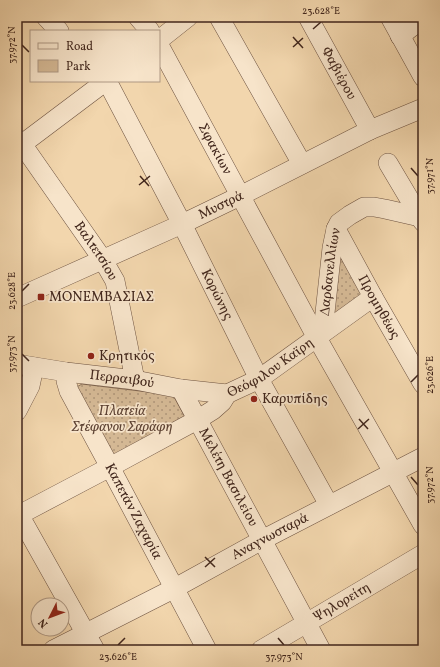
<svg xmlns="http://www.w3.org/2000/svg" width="440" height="667" viewBox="0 0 440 667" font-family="Vollkorn,serif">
	<defs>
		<pattern id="green-dots" width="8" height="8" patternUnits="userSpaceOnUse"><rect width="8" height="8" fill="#d4b894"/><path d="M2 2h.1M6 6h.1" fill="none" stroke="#ae9578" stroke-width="1.8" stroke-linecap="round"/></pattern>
	</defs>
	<rect width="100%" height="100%" fill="#f2d6ad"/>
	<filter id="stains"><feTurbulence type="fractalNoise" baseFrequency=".005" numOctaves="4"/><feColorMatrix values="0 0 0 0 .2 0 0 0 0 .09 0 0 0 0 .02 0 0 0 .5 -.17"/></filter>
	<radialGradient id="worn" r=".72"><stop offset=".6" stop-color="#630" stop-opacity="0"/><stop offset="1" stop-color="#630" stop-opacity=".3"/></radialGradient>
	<path fill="url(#green-dots)" stroke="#8a6f58" d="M 340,258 L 356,275 L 367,295 L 333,315 Z
		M 82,384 L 173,395 L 185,417 L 109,460 L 73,389 Z"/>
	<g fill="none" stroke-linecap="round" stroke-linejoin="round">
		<g stroke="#6d5240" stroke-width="20">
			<g id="minor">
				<path d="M 46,17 L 59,31"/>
				<path d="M 138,17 L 150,31"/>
				<path d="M 219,17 L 302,164"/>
				<path id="s1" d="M 308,17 L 370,130"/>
				<path d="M 390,17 L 423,77"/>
				<path d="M 400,36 L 423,18"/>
				<path d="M 159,40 L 188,17"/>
				<path id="s2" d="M 159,45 L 317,338 L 423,525"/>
				<path id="s3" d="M 107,81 L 182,224 L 259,379 L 329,505"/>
				<path id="s4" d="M 17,139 L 22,144 L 103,260 L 115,281 L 135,380"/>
				<path d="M 17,148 L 106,81"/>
				<path d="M 388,163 L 423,222"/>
				<path id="s5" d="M 336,229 L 373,297 L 423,384"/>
				<path id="s6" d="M 17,298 L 182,224 L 240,196 L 370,130 L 423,108"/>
				<path id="s7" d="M 317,338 L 324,322 L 332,248 L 336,229 L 339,223 L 350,215 L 364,207 L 374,207 L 385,209 L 420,217 L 423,219"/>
				<path id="s8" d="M 17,364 L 66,372 L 135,380 L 181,389 L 227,394"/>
				<path id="s9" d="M 66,372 L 66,381 L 69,391 L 110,467 L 207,650"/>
				<path id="s10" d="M 181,389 L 321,650"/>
				<path d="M 17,411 L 30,386 L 34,367"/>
				<path d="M 17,511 L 95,650"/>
				<path id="s11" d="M 19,515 L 110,467 L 197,420 L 213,410 L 222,402 L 227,394 L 259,379 L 373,297"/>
				<path id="s12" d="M 53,650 L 175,588 L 262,540 L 423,457"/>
				<path id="s13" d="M 261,650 L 423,554"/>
			</g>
		</g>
		<use href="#minor" stroke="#f7e4ca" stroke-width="19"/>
	</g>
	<path fill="none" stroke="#41261c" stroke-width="1.5" d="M 313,29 L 321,22M 293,37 L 303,48M 22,45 L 29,52M 293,47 L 303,38M 411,168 L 418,176M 140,176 L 149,186M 139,185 L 150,176M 22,291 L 29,284M 22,354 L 29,361M 411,382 L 418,375M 359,419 L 368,429M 358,429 L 369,419M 411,477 L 418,485M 205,557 L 215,567M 205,567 L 215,558M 278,638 L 284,645M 118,645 L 125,638"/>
	<g fill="#8f2418" stroke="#f7e4ca" stroke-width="1.5">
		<rect x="37" y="293" width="8" height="8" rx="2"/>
		<circle cx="91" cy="356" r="4"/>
		<circle cx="254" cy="399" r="4"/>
	</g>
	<g text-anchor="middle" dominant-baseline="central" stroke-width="3.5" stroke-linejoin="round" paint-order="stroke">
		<g font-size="14" fill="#41261c" stroke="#f7e4ca">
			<text stroke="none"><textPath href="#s1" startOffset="64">Φαβιέρου</textPath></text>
			<text stroke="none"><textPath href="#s2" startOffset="118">Σφακίων</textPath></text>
			<text stroke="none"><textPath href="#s6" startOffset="224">Μυστρά</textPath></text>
			<text stroke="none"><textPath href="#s4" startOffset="137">Βαλτετσίου</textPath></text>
			<text stroke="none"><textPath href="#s7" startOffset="68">Δαρδανελλίων</textPath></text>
			<text stroke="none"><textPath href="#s3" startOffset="240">Κορώνης</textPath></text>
			<text stroke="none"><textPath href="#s5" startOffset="89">Προμηθέως</textPath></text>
			<text stroke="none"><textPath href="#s11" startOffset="293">Θεόφιλου Καϊρη</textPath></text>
			<text stroke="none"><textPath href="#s8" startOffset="106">Περραιβού</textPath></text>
			<text stroke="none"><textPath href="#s10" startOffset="100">Μελέτη Βασιλείου</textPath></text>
			<text stroke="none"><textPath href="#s9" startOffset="156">Καπετάν Ζαχαρία</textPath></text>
			<text stroke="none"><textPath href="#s12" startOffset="245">Αναγνωσταρά</textPath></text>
			<text stroke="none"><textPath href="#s13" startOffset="94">Ψηλορείτη</textPath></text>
		</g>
		<g font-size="14" fill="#41261c" stroke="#f7e4ca" text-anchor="start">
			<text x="49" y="297">ΜΟΝΕΜΒΑΣΙΑΣ</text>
			<text x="99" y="356">Κρητικός</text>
			<text x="262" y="399">Καρυπίδης</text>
		</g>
		<g font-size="14" font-style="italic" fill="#5e4334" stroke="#f7e4ca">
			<text x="122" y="411">Πλατεία<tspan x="122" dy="16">Στέφανου Σαράφη</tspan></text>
		</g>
	</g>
	<rect width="440" height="667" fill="none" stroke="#f2d6ad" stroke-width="44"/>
	<rect x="30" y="30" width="130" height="52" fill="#f7e4ca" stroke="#ae9884"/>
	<rect x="38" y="43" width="20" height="6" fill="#f7e4ca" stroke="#ae9884"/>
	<text x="66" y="50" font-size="12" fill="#41261c">Road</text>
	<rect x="38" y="60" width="20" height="12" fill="#d4b894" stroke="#ae9884"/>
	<text x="66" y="70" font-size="12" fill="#41261c">Park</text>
	<g transform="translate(50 617) rotate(228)"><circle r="19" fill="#f7e4ca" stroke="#ae9884"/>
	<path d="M0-3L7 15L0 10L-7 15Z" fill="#8f2418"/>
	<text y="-6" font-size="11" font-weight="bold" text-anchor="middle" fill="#41261c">N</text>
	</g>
	<rect x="22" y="22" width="396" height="623" fill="none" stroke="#41261c" stroke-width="1.5"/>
	<g font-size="10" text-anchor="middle" fill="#41261c">
		<text x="321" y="14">23.628°E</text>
		<text transform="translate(11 45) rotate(-90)" y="4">37.972°N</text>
		<text transform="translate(429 176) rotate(-90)" y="4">37.971°N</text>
		<text transform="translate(11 291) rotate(-90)" y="4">23.628°E</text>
		<text transform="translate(11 354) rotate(-90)" y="4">37.973°N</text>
		<text transform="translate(429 375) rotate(-90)" y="4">23.626°E</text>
		<text transform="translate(429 485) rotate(-90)" y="4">37.972°N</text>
		<text x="118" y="660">23.626°E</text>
		<text x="284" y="660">37.973°N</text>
	</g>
	<rect width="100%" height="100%" filter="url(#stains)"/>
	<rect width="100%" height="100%" fill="url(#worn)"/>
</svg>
